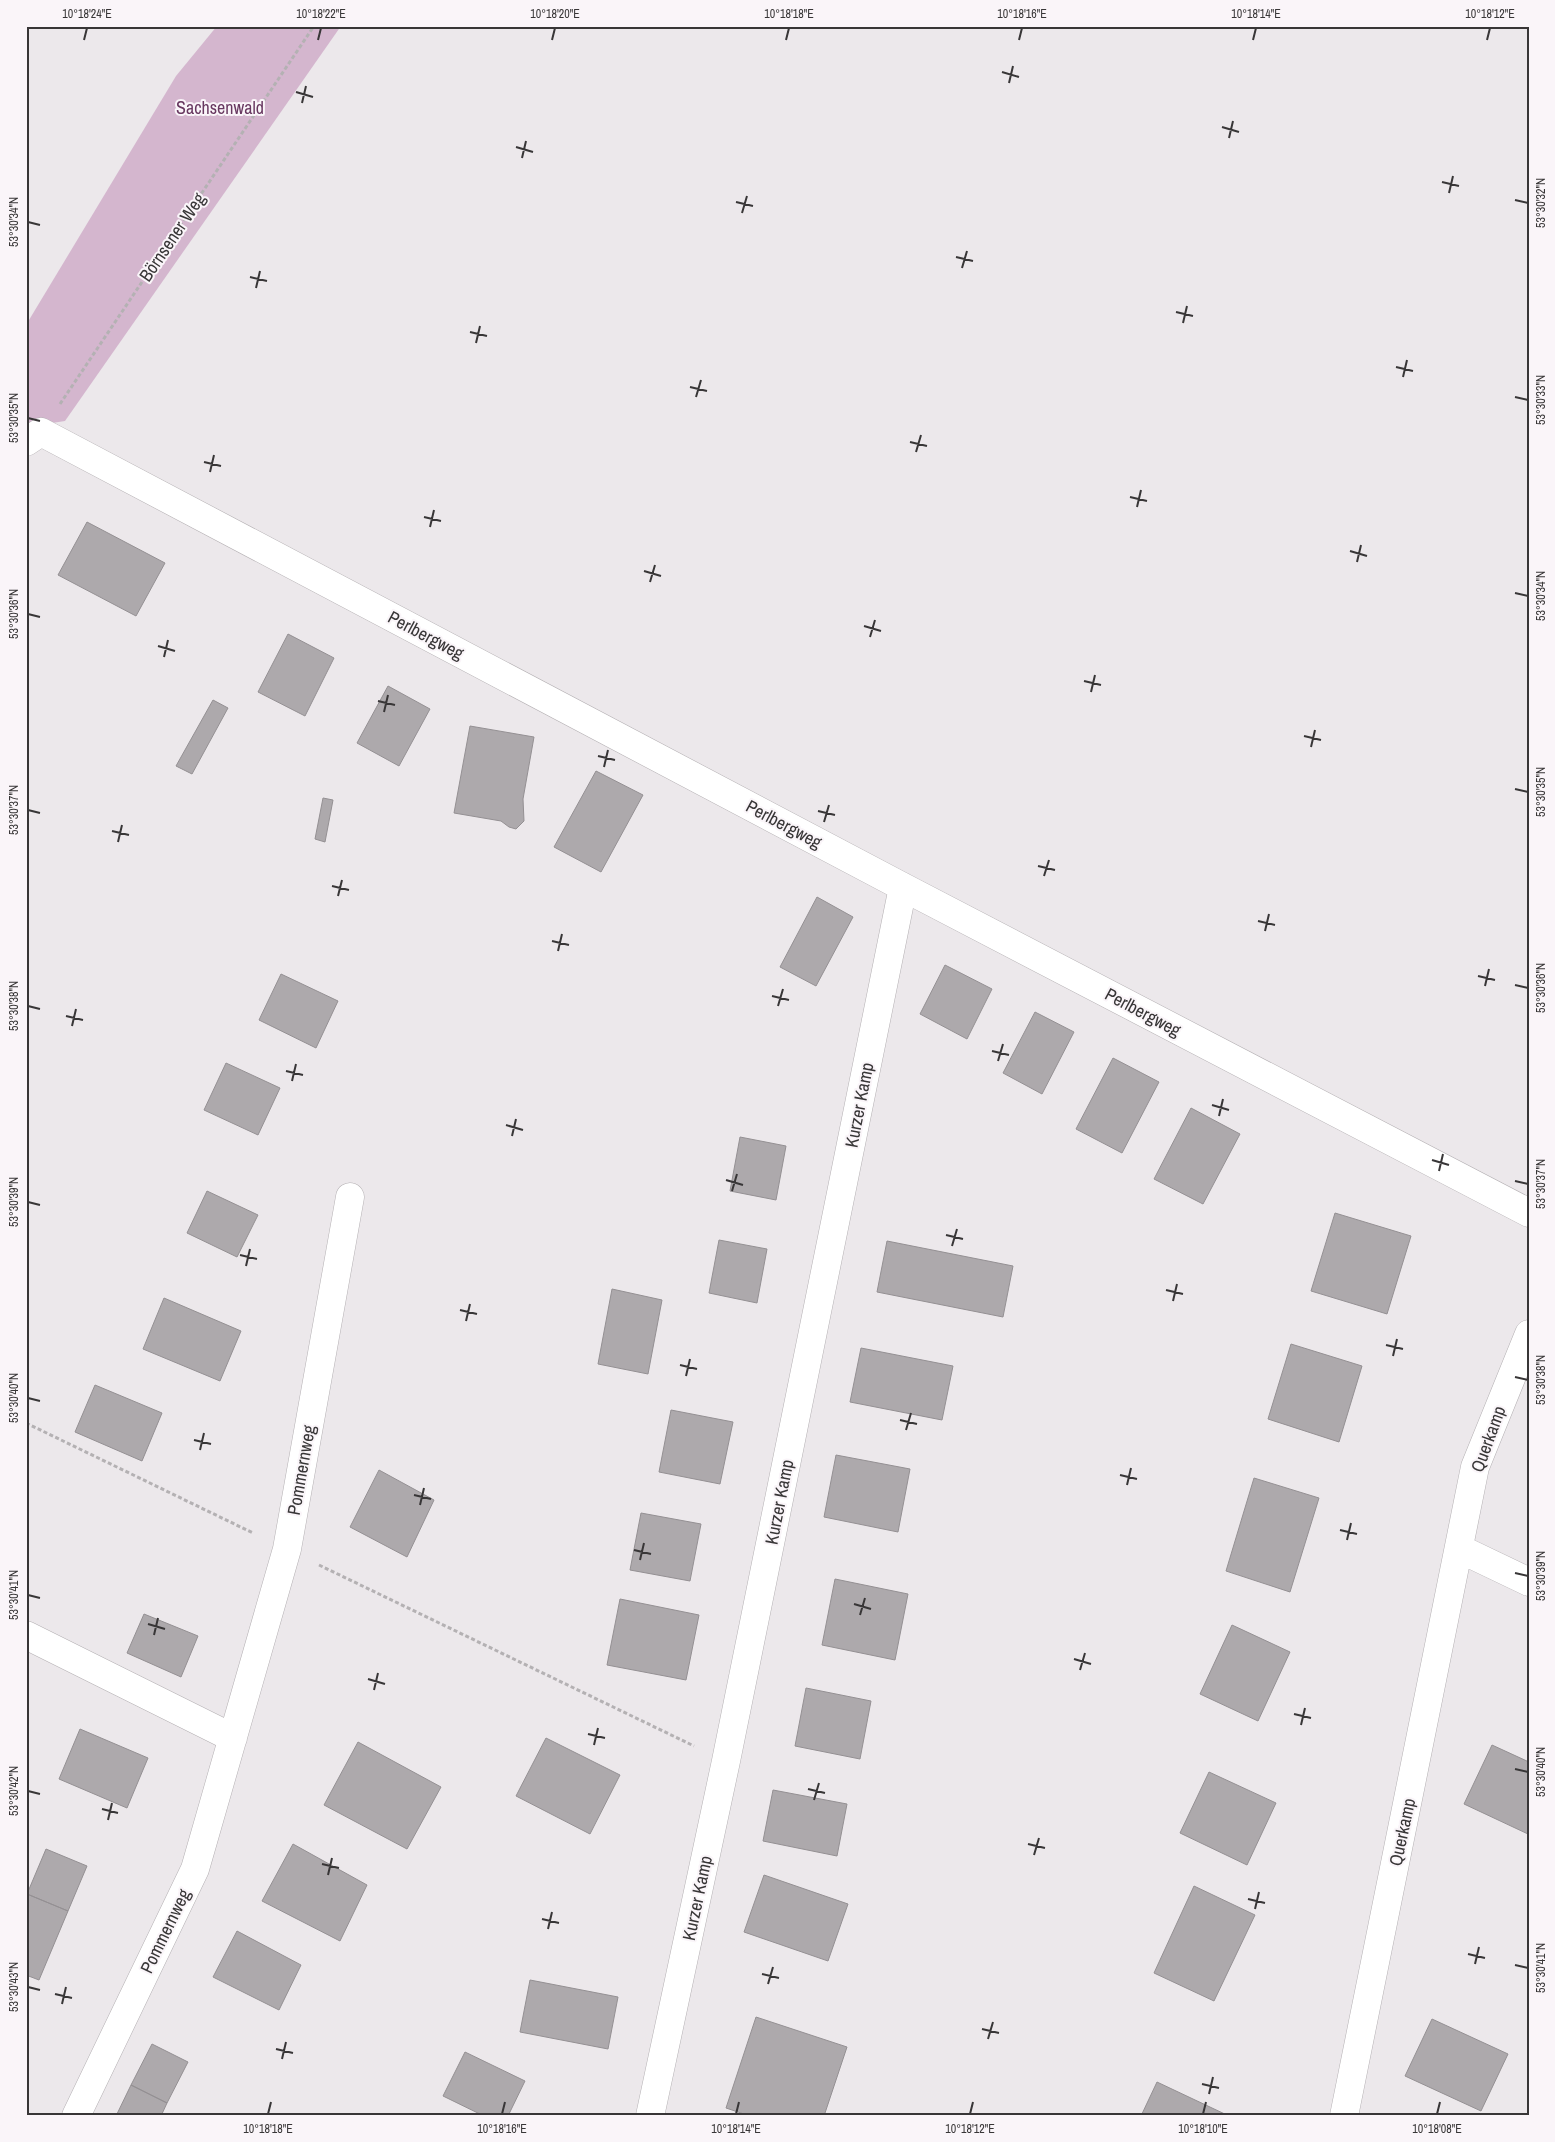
<svg xmlns="http://www.w3.org/2000/svg" width="1555" height="2142" viewBox="0 0 1555 2142" font-family="'Archivo Narrow',sans-serif">
	<rect width="100%" height="100%" fill="#ece8eb"/>
	<path fill="#d4b6ce" d="M 217,26 L 341,26 L 65,421 L 26,427 L 26,325 L 176,76 Z"/>
	<path fill="#ada9ac" stroke="#949093" d="M 87,522 L 165,563 L 136,616 L 58,575 Z
		M 288,634 L 334,658 L 305,716 L 258,692 Z
		M 388,686 L 430,709 L 399,766 L 357,743 Z
		M 213,700 L 228,708 L 192,774 L 176,766 Z
		M 470,726 L 534,737 L 523,799 L 524,821 L 516,829 L 509,827 L 501,821 L 454,813 Z
		M 596,771 L 643,795 L 601,872 L 554,847 Z
		M 323,798 L 333,800 L 325,842 L 315,839 Z
		M 817,897 L 853,917 L 816,986 L 780,967 Z
		M 945,965 L 992,989 L 967,1039 L 920,1014 Z
		M 281,974 L 338,1001 L 316,1048 L 259,1020 Z
		M 1035,1012 L 1074,1032 L 1042,1094 L 1003,1073 Z
		M 1113,1058 L 1159,1082 L 1122,1153 L 1076,1129 Z
		M 226,1063 L 280,1088 L 258,1135 L 204,1110 Z
		M 1191,1108 L 1240,1134 L 1203,1204 L 1154,1179 Z
		M 740,1137 L 786,1146 L 776,1200 L 730,1191 Z
		M 207,1191 L 258,1215 L 237,1257 L 187,1233 Z
		M 1335,1213 L 1411,1236 L 1387,1314 L 1311,1291 Z
		M 719,1240 L 767,1249 L 757,1303 L 709,1293 Z
		M 887,1241 L 1013,1266 L 1003,1317 L 877,1292 Z
		M 612,1289 L 662,1300 L 648,1374 L 598,1364 Z
		M 164,1298 L 241,1331 L 220,1381 L 143,1349 Z
		M 1291,1344 L 1362,1366 L 1339,1442 L 1268,1419 Z
		M 861,1348 L 953,1366 L 942,1420 L 850,1402 Z
		M 95,1385 L 162,1413 L 142,1461 L 75,1432 Z
		M 671,1410 L 733,1422 L 720,1484 L 659,1472 Z
		M 836,1455 L 910,1469 L 898,1532 L 824,1517 Z
		M 379,1470 L 434,1500 L 407,1557 L 350,1527 Z
		M 1254,1478 L 1319,1498 L 1290,1592 L 1226,1571 Z
		M 641,1513 L 701,1524 L 690,1581 L 630,1570 Z
		M 835,1579 L 908,1594 L 895,1660 L 822,1645 Z
		M 620,1599 L 699,1615 L 686,1680 L 607,1665 Z
		M 144,1614 L 198,1636 L 181,1677 L 127,1653 Z
		M 1232,1625 L 1290,1652 L 1258,1721 L 1200,1694 Z
		M 806,1688 L 871,1701 L 860,1759 L 795,1746 Z
		M 80,1729 L 148,1758 L 127,1808 L 59,1779 Z
		M 546,1738 L 620,1775 L 590,1834 L 516,1796 Z
		M 358,1742 L 441,1787 L 407,1849 L 324,1805 Z
		M 1492,1745 L 1529,1762 L 1528,1834 L 1464,1804 Z
		M 1209,1772 L 1276,1803 L 1247,1865 L 1180,1833 Z
		M 773,1790 L 847,1804 L 837,1856 L 763,1841 Z
		M 293,1844 L 367,1885 L 340,1941 L 262,1901 Z
		M 46,1849 L 87,1866 L 68,1911 L 27,1894 Z
		M 764,1875 L 848,1904 L 828,1961 L 744,1932 Z
		M 1194,1886 L 1255,1915 L 1214,2001 L 1154,1973 Z
		M 27,1894 L 68,1911 L 39,1980 L 26,1975 Z
		M 237,1931 L 301,1965 L 279,2010 L 213,1977 Z
		M 530,1980 L 618,1997 L 608,2049 L 520,2032 Z
		M 756,2017 L 847,2047 L 824,2116 L 750,2116 L 726,2108 Z
		M 1432,2019 L 1508,2054 L 1481,2111 L 1405,2076 Z
		M 152,2044 L 188,2062 L 167,2103 L 131,2085 Z
		M 465,2052 L 525,2081 L 508,2116 L 484,2116 L 443,2096 Z
		M 1157,2082 L 1229,2116 L 1141,2116 Z
		M 131,2085 L 167,2103 L 161,2116 L 116,2116 Z"/>
	<g fill="none" stroke-linecap="round" stroke-linejoin="round">
		<g stroke="#b4b0b3" stroke-width="29">
			<path id="street" d="M 26,442 L 41,432 L 903,887 L 1529,1213
				M 1460,1549 L 1529,1582
				M 26,1635 L 233,1738
				M 76,2116 L 195,1869 L 287,1549 L 350,1197
				M 650,2116 L 726,1761 L 903,887
				M 1344,2116 L 1475,1467 L 1529,1334"/>
		</g>
		<path stroke="#b4b1b3" stroke-width="3" stroke-dasharray="4 2.5" stroke-linecap="butt" d="M 60,404 L 314,26
			M 26,1423 L 253,1533
			M 319,1565 L 694,1746"/>
		<use href="#street" stroke="#fff" stroke-width="28"/>
	</g>
	<path fill="none" stroke="#383637" stroke-width="2" d="M 84,40 L 87,28M 318,40 L 321,28M 552,40 L 555,28M 786,40 L 789,28M 1019,40 L 1022,28M 1253,40 L 1256,28M 1487,40 L 1490,28M 1002,72 L 1019,77M 1009,83 L 1013,66M 296,92 L 313,97M 302,103 L 306,86M 1222,127 L 1239,132M 1229,138 L 1233,121M 516,147 L 533,152M 522,158 L 526,141M 1442,182 L 1459,186M 1449,193 L 1453,176M 1515,200 L 1528,203M 736,202 L 753,206M 742,213 L 747,196M 28,222 L 40,225M 956,257 L 973,261M 962,268 L 967,251M 250,277 L 267,281M 256,288 L 260,271M 1176,312 L 1193,316M 1183,323 L 1187,306M 470,332 L 487,336M 476,343 L 480,326M 1396,367 L 1413,371M 1403,377 L 1407,360M 690,387 L 707,391M 696,397 L 701,380M 1515,397 L 1528,400M 28,418 L 40,421M 910,442 L 927,446M 916,452 L 921,435M 204,462 L 221,466M 210,472 L 214,455M 1130,497 L 1147,501M 1137,507 L 1141,490M 424,517 L 441,521M 430,527 L 434,510M 1350,551 L 1367,556M 1357,562 L 1361,545M 644,571 L 661,576M 650,582 L 655,565M 1515,593 L 1528,596M 28,614 L 40,617M 864,626 L 881,631M 870,637 L 875,620M 158,646 L 175,651M 164,657 L 168,640M 1084,681 L 1101,685M 1091,692 L 1095,675M 378,701 L 395,705M 384,712 L 388,695M 1304,736 L 1321,740M 1311,747 L 1315,730M 598,756 L 615,760M 604,767 L 608,750M 1515,789 L 1528,792M 28,810 L 40,813M 818,811 L 835,815M 824,822 L 829,805M 112,831 L 129,835M 118,842 L 122,825M 1038,866 L 1055,870M 1044,876 L 1049,860M 332,886 L 349,890M 338,896 L 342,880M 1258,921 L 1275,925M 1265,931 L 1269,914M 552,941 L 569,945M 558,951 L 562,934M 1478,976 L 1495,980M 1515,985 L 1528,988M 1485,986 L 1489,969M 772,996 L 789,1000M 28,1006 L 40,1009M 778,1006 L 783,989M 66,1016 L 83,1020M 72,1026 L 76,1009M 992,1051 L 1009,1055M 998,1061 L 1003,1044M 286,1071 L 303,1075M 292,1081 L 296,1064M 1212,1105 L 1229,1110M 1219,1116 L 1223,1099M 506,1125 L 523,1130M 512,1136 L 516,1119M 1432,1160 L 1449,1165M 1439,1171 L 1443,1154M 726,1180 L 743,1185M 1515,1181 L 1528,1184M 732,1191 L 737,1174M 28,1202 L 40,1205M 946,1235 L 963,1239M 952,1246 L 957,1229M 240,1255 L 257,1259M 246,1266 L 250,1249M 1166,1290 L 1183,1294M 1173,1301 L 1177,1284M 460,1310 L 477,1314M 466,1321 L 470,1304M 1386,1345 L 1403,1349M 1393,1356 L 1397,1339M 680,1365 L 697,1369M 686,1376 L 690,1359M 1515,1377 L 1528,1380M 28,1398 L 40,1401M 900,1420 L 917,1424M 906,1430 L 911,1413M 194,1440 L 211,1444M 200,1450 L 204,1433M 1120,1475 L 1137,1479M 1127,1485 L 1131,1468M 414,1495 L 431,1499M 420,1505 L 424,1488M 1340,1530 L 1357,1534M 1347,1540 L 1351,1523M 634,1550 L 651,1554M 640,1560 L 644,1543M 1515,1573 L 1528,1576M 28,1595 L 40,1598M 854,1604 L 871,1609M 860,1615 L 865,1598M 148,1624 L 165,1629M 154,1635 L 158,1618M 1074,1659 L 1091,1664M 1080,1670 L 1085,1653M 368,1679 L 385,1684M 374,1690 L 378,1673M 1294,1714 L 1311,1718M 1301,1725 L 1305,1708M 588,1734 L 605,1738M 594,1745 L 598,1728M 1515,1769 L 1528,1772M 808,1789 L 825,1793M 28,1791 L 40,1794M 814,1800 L 819,1783M 102,1809 L 118,1813M 108,1820 L 112,1803M 1028,1844 L 1045,1848M 1034,1855 L 1039,1838M 322,1864 L 339,1868M 328,1875 L 332,1858M 1248,1899 L 1265,1903M 1255,1909 L 1259,1892M 542,1919 L 559,1923M 548,1929 L 552,1912M 1468,1954 L 1485,1958M 1475,1964 L 1479,1947M 1515,1965 L 1528,1968M 762,1974 L 779,1978M 768,1984 L 773,1967M 28,1987 L 40,1990M 55,1994 L 72,1998M 62,2004 L 66,1987M 982,2029 L 999,2033M 988,2039 L 993,2022M 276,2049 L 293,2053M 282,2059 L 286,2042M 1202,2084 L 1219,2088M 1209,2094 L 1213,2077M 268,2114 L 271,2102M 502,2114 L 505,2102M 736,2114 L 739,2102M 970,2114 L 973,2102M 1203,2114 L 1206,2102M 1437,2114 L 1440,2102"/>
	<g text-anchor="middle" dominant-baseline="central" stroke-width="4" stroke-linejoin="round" paint-order="stroke">
		<g font-size="18" fill="#683860" stroke="#faf5f9">
			<text x="220" y="107">Sachsenwald</text>
		</g>
		<g font-size="18" fill="#383637" stroke="#faf5f9">
			<text transform="translate(172 237) rotate(-56)">Börnsener Weg</text>
			<text transform="translate(426 635) rotate(28)">Perlbergweg</text>
			<text transform="translate(784 824) rotate(28)">Perlbergweg</text>
			<text transform="translate(1143 1012) rotate(28)">Perlbergweg</text>
			<text transform="translate(859 1105) rotate(-79)">Kurzer Kamp</text>
			<text transform="translate(1488 1439) rotate(-70)">Querkamp</text>
			<text transform="translate(301 1470) rotate(-80)">Pommernweg</text>
			<text transform="translate(779 1502) rotate(-79)">Kurzer Kamp</text>
			<text transform="translate(1402 1832) rotate(-78)">Querkamp</text>
			<text transform="translate(697 1898) rotate(-78)">Kurzer Kamp</text>
			<text transform="translate(165 1931) rotate(-64)">Pommernweg</text>
		</g>
	</g>
	<rect width="1555" height="2142" fill="none" stroke="#faf5f9" stroke-width="55"/>
	<rect x="28" y="28" width="1500" height="2086" fill="none" stroke="#383637" stroke-width="2"/>
	<g font-size="12" text-anchor="middle" fill="#383637">
		<text x="87" y="18">10°18'24"E</text>
		<text x="321" y="18">10°18'22"E</text>
		<text x="555" y="18">10°18'20"E</text>
		<text x="789" y="18">10°18'18"E</text>
		<text x="1022" y="18">10°18'16"E</text>
		<text x="1256" y="18">10°18'14"E</text>
		<text x="1490" y="18">10°18'12"E</text>
		<text transform="translate(1541 203) rotate(-90)" y="4">53°30'32"N</text>
		<text transform="translate(14 222) rotate(-90)" y="4">53°30'34"N</text>
		<text transform="translate(1541 400) rotate(-90)" y="4">53°30'33"N</text>
		<text transform="translate(14 418) rotate(-90)" y="4">53°30'35"N</text>
		<text transform="translate(1541 596) rotate(-90)" y="4">53°30'34"N</text>
		<text transform="translate(14 614) rotate(-90)" y="4">53°30'36"N</text>
		<text transform="translate(1541 792) rotate(-90)" y="4">53°30'35"N</text>
		<text transform="translate(14 810) rotate(-90)" y="4">53°30'37"N</text>
		<text transform="translate(1541 988) rotate(-90)" y="4">53°30'36"N</text>
		<text transform="translate(14 1006) rotate(-90)" y="4">53°30'38"N</text>
		<text transform="translate(1541 1184) rotate(-90)" y="4">53°30'37"N</text>
		<text transform="translate(14 1202) rotate(-90)" y="4">53°30'39"N</text>
		<text transform="translate(1541 1380) rotate(-90)" y="4">53°30'38"N</text>
		<text transform="translate(14 1398) rotate(-90)" y="4">53°30'40"N</text>
		<text transform="translate(1541 1576) rotate(-90)" y="4">53°30'39"N</text>
		<text transform="translate(14 1595) rotate(-90)" y="4">53°30'41"N</text>
		<text transform="translate(1541 1772) rotate(-90)" y="4">53°30'40"N</text>
		<text transform="translate(14 1791) rotate(-90)" y="4">53°30'42"N</text>
		<text transform="translate(1541 1968) rotate(-90)" y="4">53°30'41"N</text>
		<text transform="translate(14 1987) rotate(-90)" y="4">53°30'43"N</text>
		<text x="268" y="2133">10°18'18"E</text>
		<text x="502" y="2133">10°18'16"E</text>
		<text x="736" y="2133">10°18'14"E</text>
		<text x="970" y="2133">10°18'12"E</text>
		<text x="1203" y="2133">10°18'10"E</text>
		<text x="1437" y="2133">10°18'08"E</text>
	</g>
</svg>
